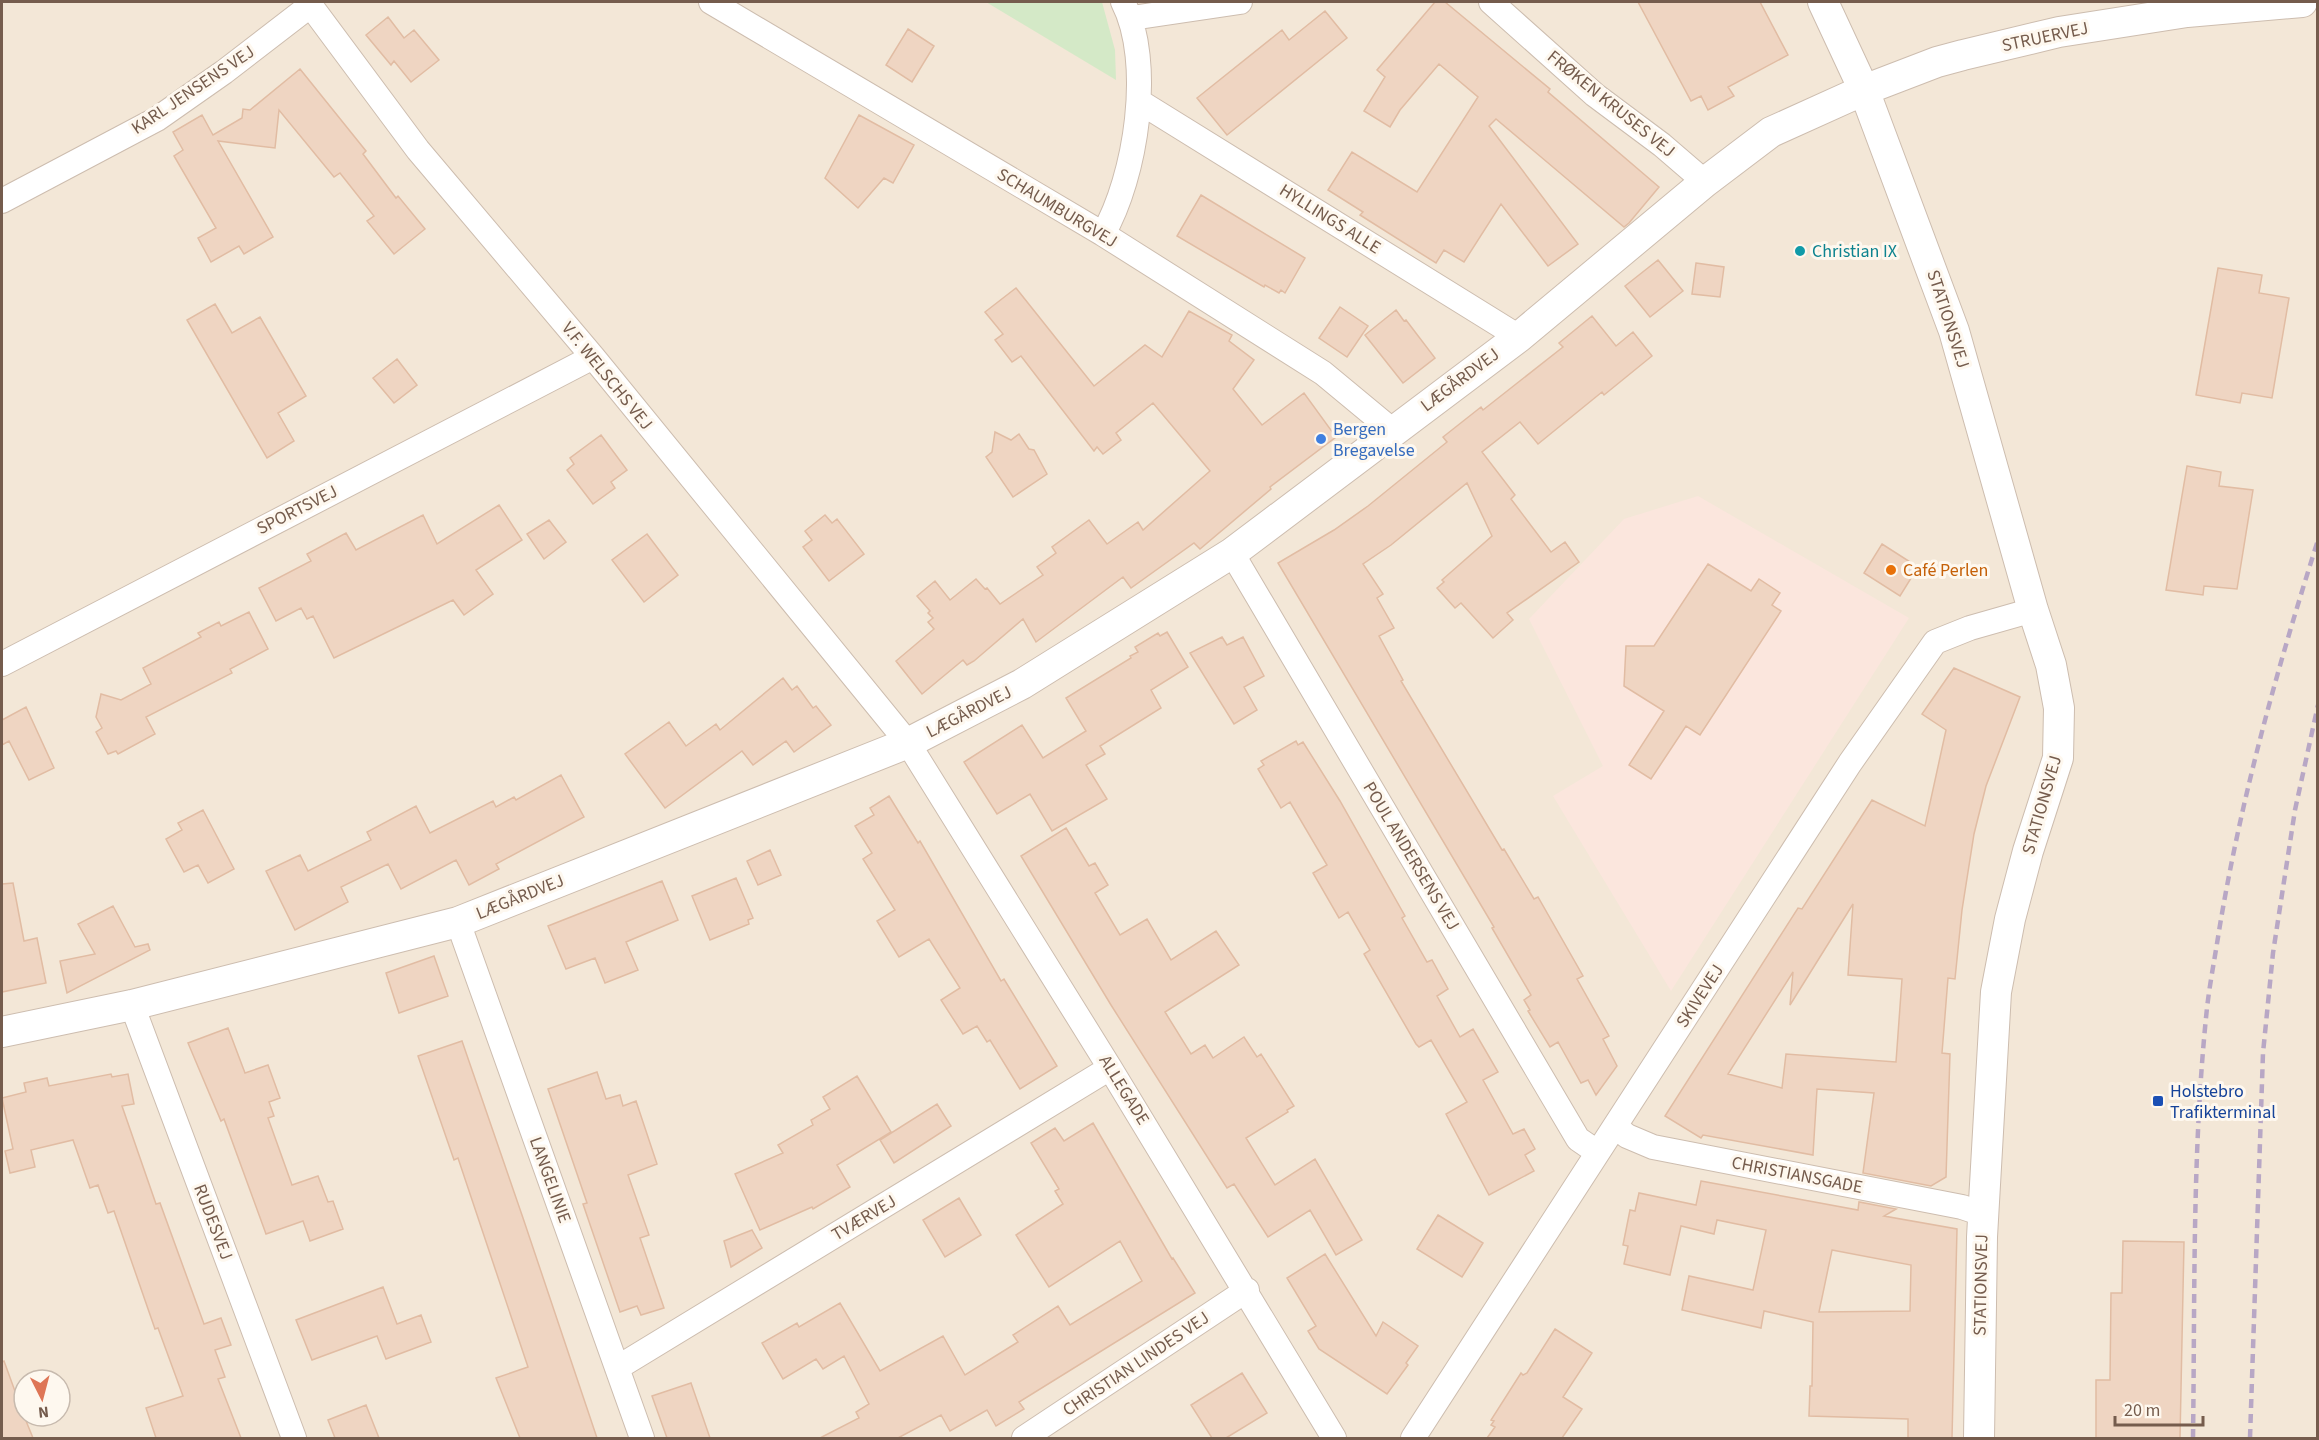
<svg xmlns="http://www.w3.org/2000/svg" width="2319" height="1440" viewBox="0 0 2319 1440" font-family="'Source Sans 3',sans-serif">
	<rect width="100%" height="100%" fill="#fbf4e9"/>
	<path fill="#f3e7d7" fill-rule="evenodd" d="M 2,2 L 2317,2 L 2317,1438 L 2,1438 ZM 24,1380 L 60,1380 L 60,1416 L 24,1416 Z"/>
	<path fill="#fbe6dd" d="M 1698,496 L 1909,618 L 1671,991 L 1553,796 L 1603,766 L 1529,619 L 1624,519 Z"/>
	<path fill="#d4e9c7" d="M 986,2 L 1102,2 L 1115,50 L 1116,80 Z"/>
	<path fill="#efd5c2" stroke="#e1bca3" stroke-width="1.5" fill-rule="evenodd" d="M 1435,2 L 1445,2 L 1550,89 L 1548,92 L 1659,187 L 1629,223 L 1624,227 L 1496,119 L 1489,126 L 1578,244 L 1548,266 L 1501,204 L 1464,262 L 1444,250 L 1436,263 L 1360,215 L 1363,212 L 1328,190 L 1352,152 L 1417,192 L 1478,97 L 1439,64 L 1400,110 L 1390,127 L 1364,111 L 1385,77 L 1377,70 Z
		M 1638,2 L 1760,2 L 1788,55 L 1728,87 L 1734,96 L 1708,110 L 1701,96 L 1691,101 Z
		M 1325,11 L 1347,38 L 1227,135 L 1197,98 L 1282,30 L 1289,40 Z
		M 388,17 L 404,38 L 414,30 L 439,60 L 411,82 L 394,61 L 391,65 L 366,35 Z
		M 908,29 L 934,46 L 912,82 L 886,65 Z
		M 300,69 L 366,151 L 363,154 L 396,198 L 398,196 L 425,229 L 394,254 L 367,221 L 374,216 L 340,173 L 334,177 L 279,110 L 275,148 L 218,141 L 273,237 L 244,254 L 239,246 L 211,262 L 198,238 L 216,228 L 174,156 L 183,150 L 173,132 L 202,115 L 213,135 L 242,118 L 243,109 L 250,110 Z
		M 859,115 L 914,145 L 893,183 L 884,178 L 858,208 L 825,178 Z
		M 1201,195 L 1305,258 L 1285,293 L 1281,290 L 1279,293 L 1265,285 L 1264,287 L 1177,236 Z
		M 1658,260 L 1683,291 L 1650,317 L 1625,286 Z
		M 1696,263 L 1724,267 L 1720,297 L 1692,294 Z
		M 2218,268 L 2262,275 L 2259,293 L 2289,298 L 2272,398 L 2242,393 L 2240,403 L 2196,395 Z
		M 1016,288 L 1094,386 L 1145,345 L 1162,357 L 1189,311 L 1232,335 L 1229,341 L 1254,360 L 1233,389 L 1262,425 L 1304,393 L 1336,437 L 1270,487 L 1271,489 L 1200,549 L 1194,543 L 1131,588 L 1123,577 L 1036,642 L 1023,619 L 974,661 L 967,665 L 963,660 L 922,694 L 896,661 L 934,629 L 928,622 L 933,618 L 928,613 L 930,611 L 917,596 L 935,581 L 950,600 L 976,579 L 985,589 L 987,588 L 1000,604 L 1043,575 L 1037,567 L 1056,553 L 1052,547 L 1089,520 L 1107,544 L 1138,522 L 1143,530 L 1210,471 L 1153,403 L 1116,433 L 1121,440 L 1103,454 L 1097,447 L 1094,451 L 1021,356 L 1012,362 L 995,340 L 1003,334 L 985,312 Z
		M 215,304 L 232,333 L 260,317 L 306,396 L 278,413 L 294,441 L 267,458 L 187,320 Z
		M 1340,307 L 1368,326 L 1347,357 L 1319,338 Z
		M 1396,310 L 1404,321 L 1406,320 L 1435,358 L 1403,383 L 1365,335 Z
		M 1592,316 L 1616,346 L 1633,332 L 1652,356 L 1604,395 L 1602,392 L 1538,444 L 1520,422 L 1482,452 L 1515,495 L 1511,499 L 1551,552 L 1565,542 L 1579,562 L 1507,613 L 1513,620 L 1493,638 L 1461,603 L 1455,608 L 1437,588 L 1444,582 L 1442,580 L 1492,536 L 1467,483 L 1391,545 L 1363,564 L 1383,594 L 1377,598 L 1394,628 L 1379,636 L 1403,680 L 1401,681 L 1502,850 L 1504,849 L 1534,899 L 1538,897 L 1583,976 L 1577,979 L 1609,1036 L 1603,1039 L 1617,1066 L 1596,1095 L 1588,1080 L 1581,1083 L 1558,1042 L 1550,1047 L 1528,1011 L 1530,1010 L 1524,1000 L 1531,995 L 1492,928 L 1494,927 L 1278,563 L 1334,530 L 1368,506 L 1447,442 L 1443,437 L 1481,407 L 1483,410 L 1563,347 L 1559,343 Z
		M 397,359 L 417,385 L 394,403 L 373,378 Z
		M 995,432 L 1011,440 L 1019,434 L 1029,449 L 1034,450 L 1047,474 L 1013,497 L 986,457 L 992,452 Z
		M 601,435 L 627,470 L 611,482 L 615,488 L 593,504 L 567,470 L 574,464 L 570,458 Z
		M 2187,466 L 2221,472 L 2219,486 L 2253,490 L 2237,589 L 2204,586 L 2203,595 L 2166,590 Z
		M 499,505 L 522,540 L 476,570 L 493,594 L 464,615 L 453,600 L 334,658 L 313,616 L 307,619 L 301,608 L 276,621 L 259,588 L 311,561 L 307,554 L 346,533 L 356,550 L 423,515 L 437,544 Z
		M 825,515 L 832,523 L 837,519 L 864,554 L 829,581 L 803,547 L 812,540 L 805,531 Z
		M 549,520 L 566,542 L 544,559 L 527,534 Z
		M 647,534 L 678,575 L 644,602 L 612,560 Z
		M 1882,544 L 1918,567 L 1900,596 L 1864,573 Z
		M 1708,564 L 1751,591 L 1759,579 L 1780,593 L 1772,605 L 1781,611 L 1700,735 L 1686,726 L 1651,779 L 1629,765 L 1664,711 L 1624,686 L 1626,646 L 1654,646 Z
		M 249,612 L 268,649 L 230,669 L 232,673 L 146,717 L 155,734 L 118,754 L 116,751 L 108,754 L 96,732 L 102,728 L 96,717 L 101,694 L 121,700 L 151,684 L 143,668 L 201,637 L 198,633 L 219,622 L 221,626 Z
		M 1167,632 L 1188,667 L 1151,690 L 1161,708 L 1100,746 L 1105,754 L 1086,765 L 1107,799 L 1052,831 L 1030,794 L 997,814 L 964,762 L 1022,725 L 1043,758 L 1086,731 L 1066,698 L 1131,658 L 1130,656 L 1138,652 L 1135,647 L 1158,633 L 1160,636 Z
		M 1222,637 L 1227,645 L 1243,637 L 1264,676 L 1244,687 L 1257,710 L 1234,724 L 1190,653 Z
		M 1954,668 L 2020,697 L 1986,786 L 1974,834 L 1962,910 L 1955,979 L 1948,978 L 1942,1053 L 1950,1054 L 1946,1177 L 1931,1186 L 1863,1173 L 1874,1093 L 1817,1089 L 1813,1155 L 1703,1135 L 1701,1138 L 1665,1116 L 1798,908 L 1802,909 L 1872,800 L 1925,826 L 1946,730 L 1922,714 ZM 1853,904 L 1848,975 L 1902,979 L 1896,1062 L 1786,1054 L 1782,1088 L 1728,1074 L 1793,972 L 1790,1005 Z
		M 783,678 L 792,690 L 797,686 L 813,708 L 816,706 L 831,725 L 794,752 L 786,741 L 753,765 L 742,751 L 665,808 L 625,754 L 669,722 L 686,746 L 716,724 L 720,730 Z
		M 26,707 L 54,768 L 29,780 L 9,741 L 2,745 L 2,720 Z
		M 1296,741 L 1298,745 L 1303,742 L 1340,801 L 1405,916 L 1402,918 L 1427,962 L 1432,960 L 1448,989 L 1437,996 L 1460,1037 L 1473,1029 L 1498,1072 L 1483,1080 L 1513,1134 L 1524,1129 L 1535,1149 L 1525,1155 L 1534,1171 L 1489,1195 L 1446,1114 L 1467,1102 L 1431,1040 L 1419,1047 L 1416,1044 L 1364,954 L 1370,950 L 1348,912 L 1339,918 L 1313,873 L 1327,865 L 1290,802 L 1281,808 L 1258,769 L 1264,765 L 1261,761 Z
		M 561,775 L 584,817 L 496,864 L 499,869 L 469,885 L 456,860 L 401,889 L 388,864 L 341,887 L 348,902 L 295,930 L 266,871 L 300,855 L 308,871 L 371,840 L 367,832 L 416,806 L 430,833 L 493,801 L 496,807 L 514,797 L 516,800 Z
		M 889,796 L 918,843 L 920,841 L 1001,981 L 1004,979 L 1057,1066 L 1020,1089 L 990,1040 L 987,1042 L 977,1026 L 963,1034 L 941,1000 L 960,988 L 929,939 L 899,957 L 877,921 L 895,910 L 863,859 L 872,853 L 855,826 L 874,815 L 870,808 Z
		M 203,810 L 234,869 L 208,883 L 198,865 L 184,872 L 166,839 L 182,830 L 178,823 Z
		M 1066,828 L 1089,866 L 1095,863 L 1108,885 L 1095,893 L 1120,935 L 1147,919 L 1171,960 L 1216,931 L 1239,965 L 1165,1012 L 1191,1054 L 1205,1045 L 1213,1058 L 1244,1037 L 1257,1057 L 1261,1054 L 1294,1106 L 1287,1110 L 1288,1112 L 1246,1138 L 1275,1185 L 1315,1159 L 1362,1240 L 1336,1255 L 1310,1210 L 1268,1237 L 1234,1184 L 1227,1188 L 1111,1005 L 1021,856 Z
		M 770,850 L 781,875 L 758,885 L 747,861 Z
		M 736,878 L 753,918 L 748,920 L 749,924 L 710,940 L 692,896 Z
		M 662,881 L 678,920 L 626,942 L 638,970 L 605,983 L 595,958 L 566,969 L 548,926 Z
		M 13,883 L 24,941 L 37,938 L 46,983 L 2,992 L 2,884 Z
		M 113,906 L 135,947 L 148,944 L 150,950 L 67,993 L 60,961 L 95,954 L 78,924 Z
		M 434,956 L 448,996 L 399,1013 L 386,973 Z
		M 228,1028 L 245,1073 L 268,1065 L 280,1098 L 269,1102 L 274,1116 L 268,1118 L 292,1185 L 318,1176 L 328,1202 L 333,1201 L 343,1229 L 310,1241 L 303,1221 L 266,1234 L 224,1119 L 221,1121 L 188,1043 Z
		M 462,1041 L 523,1218 L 597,1438 L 520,1438 L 496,1378 L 528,1367 L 458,1158 L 454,1160 L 418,1056 Z
		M 597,1072 L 606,1099 L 620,1095 L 623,1106 L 636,1101 L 657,1164 L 628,1175 L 649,1235 L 640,1238 L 664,1308 L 641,1315 L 637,1306 L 620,1312 L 583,1204 L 587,1203 L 548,1089 Z
		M 111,1074 L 112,1077 L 128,1074 L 134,1104 L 122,1106 L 156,1204 L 160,1203 L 204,1324 L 221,1318 L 231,1345 L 215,1350 L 225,1377 L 218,1379 L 241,1438 L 156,1438 L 146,1408 L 183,1396 L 158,1328 L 155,1329 L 114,1211 L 108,1213 L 98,1185 L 90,1188 L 73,1140 L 31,1150 L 35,1167 L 10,1173 L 5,1151 L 13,1149 L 2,1098 L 26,1092 L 24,1083 L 47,1078 L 49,1086 Z
		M 857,1076 L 891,1132 L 837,1165 L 850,1187 L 813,1209 L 812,1207 L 760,1230 L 735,1174 L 783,1153 L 778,1145 L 813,1125 L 811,1120 L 830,1109 L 823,1097 Z
		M 937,1104 L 951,1126 L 894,1163 L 880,1140 Z
		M 1093,1123 L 1172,1259 L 1173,1258 L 1195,1293 L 1019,1402 L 1024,1409 L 996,1426 L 987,1410 L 950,1431 L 941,1415 L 898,1438 L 820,1438 L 859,1418 L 856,1412 L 869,1404 L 844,1356 L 823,1369 L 816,1359 L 783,1379 L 762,1343 L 797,1323 L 799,1327 L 840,1303 L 880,1371 L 943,1336 L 965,1375 L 1018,1342 L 1013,1335 L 1058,1306 L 1070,1325 L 1142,1281 L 1120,1241 L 1049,1287 L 1016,1235 L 1063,1204 L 1055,1191 L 1059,1189 L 1031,1143 L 1055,1128 L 1064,1141 Z
		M 1701,1181 L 1858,1210 L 1859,1202 L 1896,1209 L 1884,1216 L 1957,1229 L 1952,1438 L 1908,1438 L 1908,1419 L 1809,1416 L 1810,1386 L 1812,1386 L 1813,1322 L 1764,1311 L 1761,1328 L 1682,1310 L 1689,1276 L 1753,1290 L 1766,1230 L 1717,1220 L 1714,1234 L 1681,1226 L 1670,1275 L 1624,1264 L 1628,1246 L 1623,1245 L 1630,1210 L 1635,1211 L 1639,1193 L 1696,1205 ZM 1832,1250 L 1911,1265 L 1910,1311 L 1819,1312 Z
		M 959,1198 L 981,1235 L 945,1257 L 923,1220 Z
		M 1438,1215 L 1483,1243 L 1462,1277 L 1417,1249 Z
		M 752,1230 L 762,1248 L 731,1267 L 724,1241 Z
		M 2123,1241 L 2184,1242 L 2180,1438 L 2096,1438 L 2096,1380 L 2110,1380 L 2111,1293 L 2122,1293 Z
		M 1325,1254 L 1376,1336 L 1383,1322 L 1418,1346 L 1406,1363 L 1408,1365 L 1387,1394 L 1319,1349 L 1308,1331 L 1316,1326 L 1287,1278 Z
		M 383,1287 L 397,1324 L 421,1315 L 431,1342 L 386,1359 L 377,1336 L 312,1360 L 296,1320 Z
		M 1555,1329 L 1592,1353 L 1563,1397 L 1582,1409 L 1562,1438 L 1487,1438 L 1495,1427 L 1491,1425 L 1494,1421 L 1491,1420 L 1521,1373 L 1523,1375 L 1527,1373 Z
		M 4,1361 L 24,1416 L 33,1438 L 2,1438 L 2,1362 Z
		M 1242,1373 L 1267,1413 L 1226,1438 L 1212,1438 L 1191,1405 Z
		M 691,1383 L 710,1438 L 667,1438 L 652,1396 Z
		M 366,1405 L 379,1438 L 335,1438 L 328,1420 Z"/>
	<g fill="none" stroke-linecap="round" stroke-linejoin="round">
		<g stroke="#cdbdaf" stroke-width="26">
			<path id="minor" d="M 308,2 L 418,150 L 593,357 L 908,743 L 1110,1068 L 1334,1438
				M 711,2 L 1103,234 L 1323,373 L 1393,431
				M 1491,2 L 1595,95 L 1662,145 L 1705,182
				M 1132,18 L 1240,2
				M 1140,102 L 1519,337
				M 2,201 L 157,119 L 224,72 L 311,5
				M 1103,234 C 1136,177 1154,62 1123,2
				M 1232,553 L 1578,1139 L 1597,1152
				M 2,664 L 593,357
				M 458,922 L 642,1438
				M 132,1005 L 294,1438
				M 1616,1127 L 1627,1136 L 1653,1147 L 1962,1207 L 1983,1214
				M 617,1368 L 1110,1068
				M 1024,1438 L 1247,1290
				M 1413,1438 L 1850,763 L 1935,642 L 1970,628 L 2033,610"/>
		</g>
		<g stroke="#cdbdaf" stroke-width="32">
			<path id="tertiary" d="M 1823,2 L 1864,90 L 1954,331 L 2033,610 L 2051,665 L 2059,708 L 2058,758 L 2028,851 L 2010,919 L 1996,992 L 1982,1237 L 1979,1438
				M 2,1032 L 132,1005 L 458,922 L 908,743 L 1022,684 L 1232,553 L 1519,337 L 1705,182 L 1771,132 L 1864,90 L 1937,62 L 1963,55 L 2059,32 L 2187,12 L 2302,2"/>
		</g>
		<use href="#minor" stroke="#fff" stroke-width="24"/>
		<use href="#tertiary" stroke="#fff" stroke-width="30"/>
		<path stroke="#b8a7c5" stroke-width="4.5" stroke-dasharray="9 6" stroke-linecap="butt" d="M 2193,1438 C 2195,1295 2192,1150 2207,1008 C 2210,982 2215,957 2219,931 C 2241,798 2277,669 2318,540
			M 2250,1438 L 2263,1053 L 2273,953 L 2295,810 L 2318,705"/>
	</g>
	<circle fill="#0f9aa8" stroke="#fef8ef" stroke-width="2" cx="1800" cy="251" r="6"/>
	<circle fill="#3f7fe0" stroke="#fef8ef" stroke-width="2" cx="1321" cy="439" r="6"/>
	<circle fill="#e8710a" stroke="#fef8ef" stroke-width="2" cx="1891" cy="570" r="6"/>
	<rect fill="#1a4fb4" stroke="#fef8ef" stroke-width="2" x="2152" y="1095" width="12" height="12" rx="3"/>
	<g text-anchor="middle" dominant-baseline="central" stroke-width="6" stroke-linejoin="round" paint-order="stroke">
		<g font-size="18" fill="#755c4d" stroke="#fef8ef">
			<text transform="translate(2045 37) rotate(-12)">STRUERVEJ</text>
			<text transform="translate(193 90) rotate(-34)">KARL JENSENS VEJ</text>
			<text transform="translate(1611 104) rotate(39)">FRØKEN KRUSES VEJ</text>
			<text transform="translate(1057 208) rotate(31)">SCHAUMBURGVEJ</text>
			<text transform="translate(1330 219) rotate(32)">HYLLINGS ALLE</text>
			<text transform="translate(1948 319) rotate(72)">STATIONSVEJ</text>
			<text transform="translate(607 376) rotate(51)">V.F. WELSCHS VEJ</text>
			<text transform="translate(1460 380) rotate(-37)">LÆGÅRDVEJ</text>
			<text transform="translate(297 510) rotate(-27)">SPORTSVEJ</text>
			<text transform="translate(969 712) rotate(-27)">LÆGÅRDVEJ</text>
			<text transform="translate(2042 805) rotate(-74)">STATIONSVEJ</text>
			<text transform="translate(1411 856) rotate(59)">POUL ANDERSENS VEJ</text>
			<text transform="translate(520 897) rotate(-22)">LÆGÅRDVEJ</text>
			<text transform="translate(1700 996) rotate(-57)">SKIVEVEJ</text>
			<text transform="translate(1124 1090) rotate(58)">ALLEGADE</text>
			<text transform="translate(1797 1175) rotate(11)">CHRISTIANSGADE</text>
			<text transform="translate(550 1180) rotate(70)">LANGELINIE</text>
			<text transform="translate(864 1218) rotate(-31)">TVÆRVEJ</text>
			<text transform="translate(213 1222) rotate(69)">RUDESVEJ</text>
			<text transform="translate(1981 1285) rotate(-89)">STATIONSVEJ</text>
			<text transform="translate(1136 1364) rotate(-34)">CHRISTIAN LINDES VEJ</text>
		</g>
		<g font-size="18" fill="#0d838f" stroke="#fef8ef" text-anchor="start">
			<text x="1812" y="251">Christian IX</text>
		</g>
		<g font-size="18" fill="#366cbe" stroke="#fef8ef" text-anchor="start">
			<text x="1333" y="429">Bergen<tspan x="1333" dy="21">Bregavelse</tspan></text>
		</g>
		<g font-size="18" fill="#c56008" stroke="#fef8ef" text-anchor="start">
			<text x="1903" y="570">Café Perlen</text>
		</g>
		<g font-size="18" fill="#164399" stroke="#fef8ef" text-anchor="start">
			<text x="2170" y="1091">Holstebro<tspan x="2170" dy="21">Trafikterminal</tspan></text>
		</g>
	</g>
	<rect width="2319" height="1440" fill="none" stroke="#755c4d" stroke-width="6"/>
	<g transform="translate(42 1398) rotate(174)"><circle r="28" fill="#fef8ef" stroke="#c7baae" stroke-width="1.5"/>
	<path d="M0-4.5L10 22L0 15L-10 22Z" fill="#de7555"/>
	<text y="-9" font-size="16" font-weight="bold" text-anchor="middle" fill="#755c4d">N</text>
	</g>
	<path d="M2115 1416v9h88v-9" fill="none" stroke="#755c4d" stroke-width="3"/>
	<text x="2124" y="1416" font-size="18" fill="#755c4d" stroke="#fef8ef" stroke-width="4.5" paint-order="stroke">20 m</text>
</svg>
